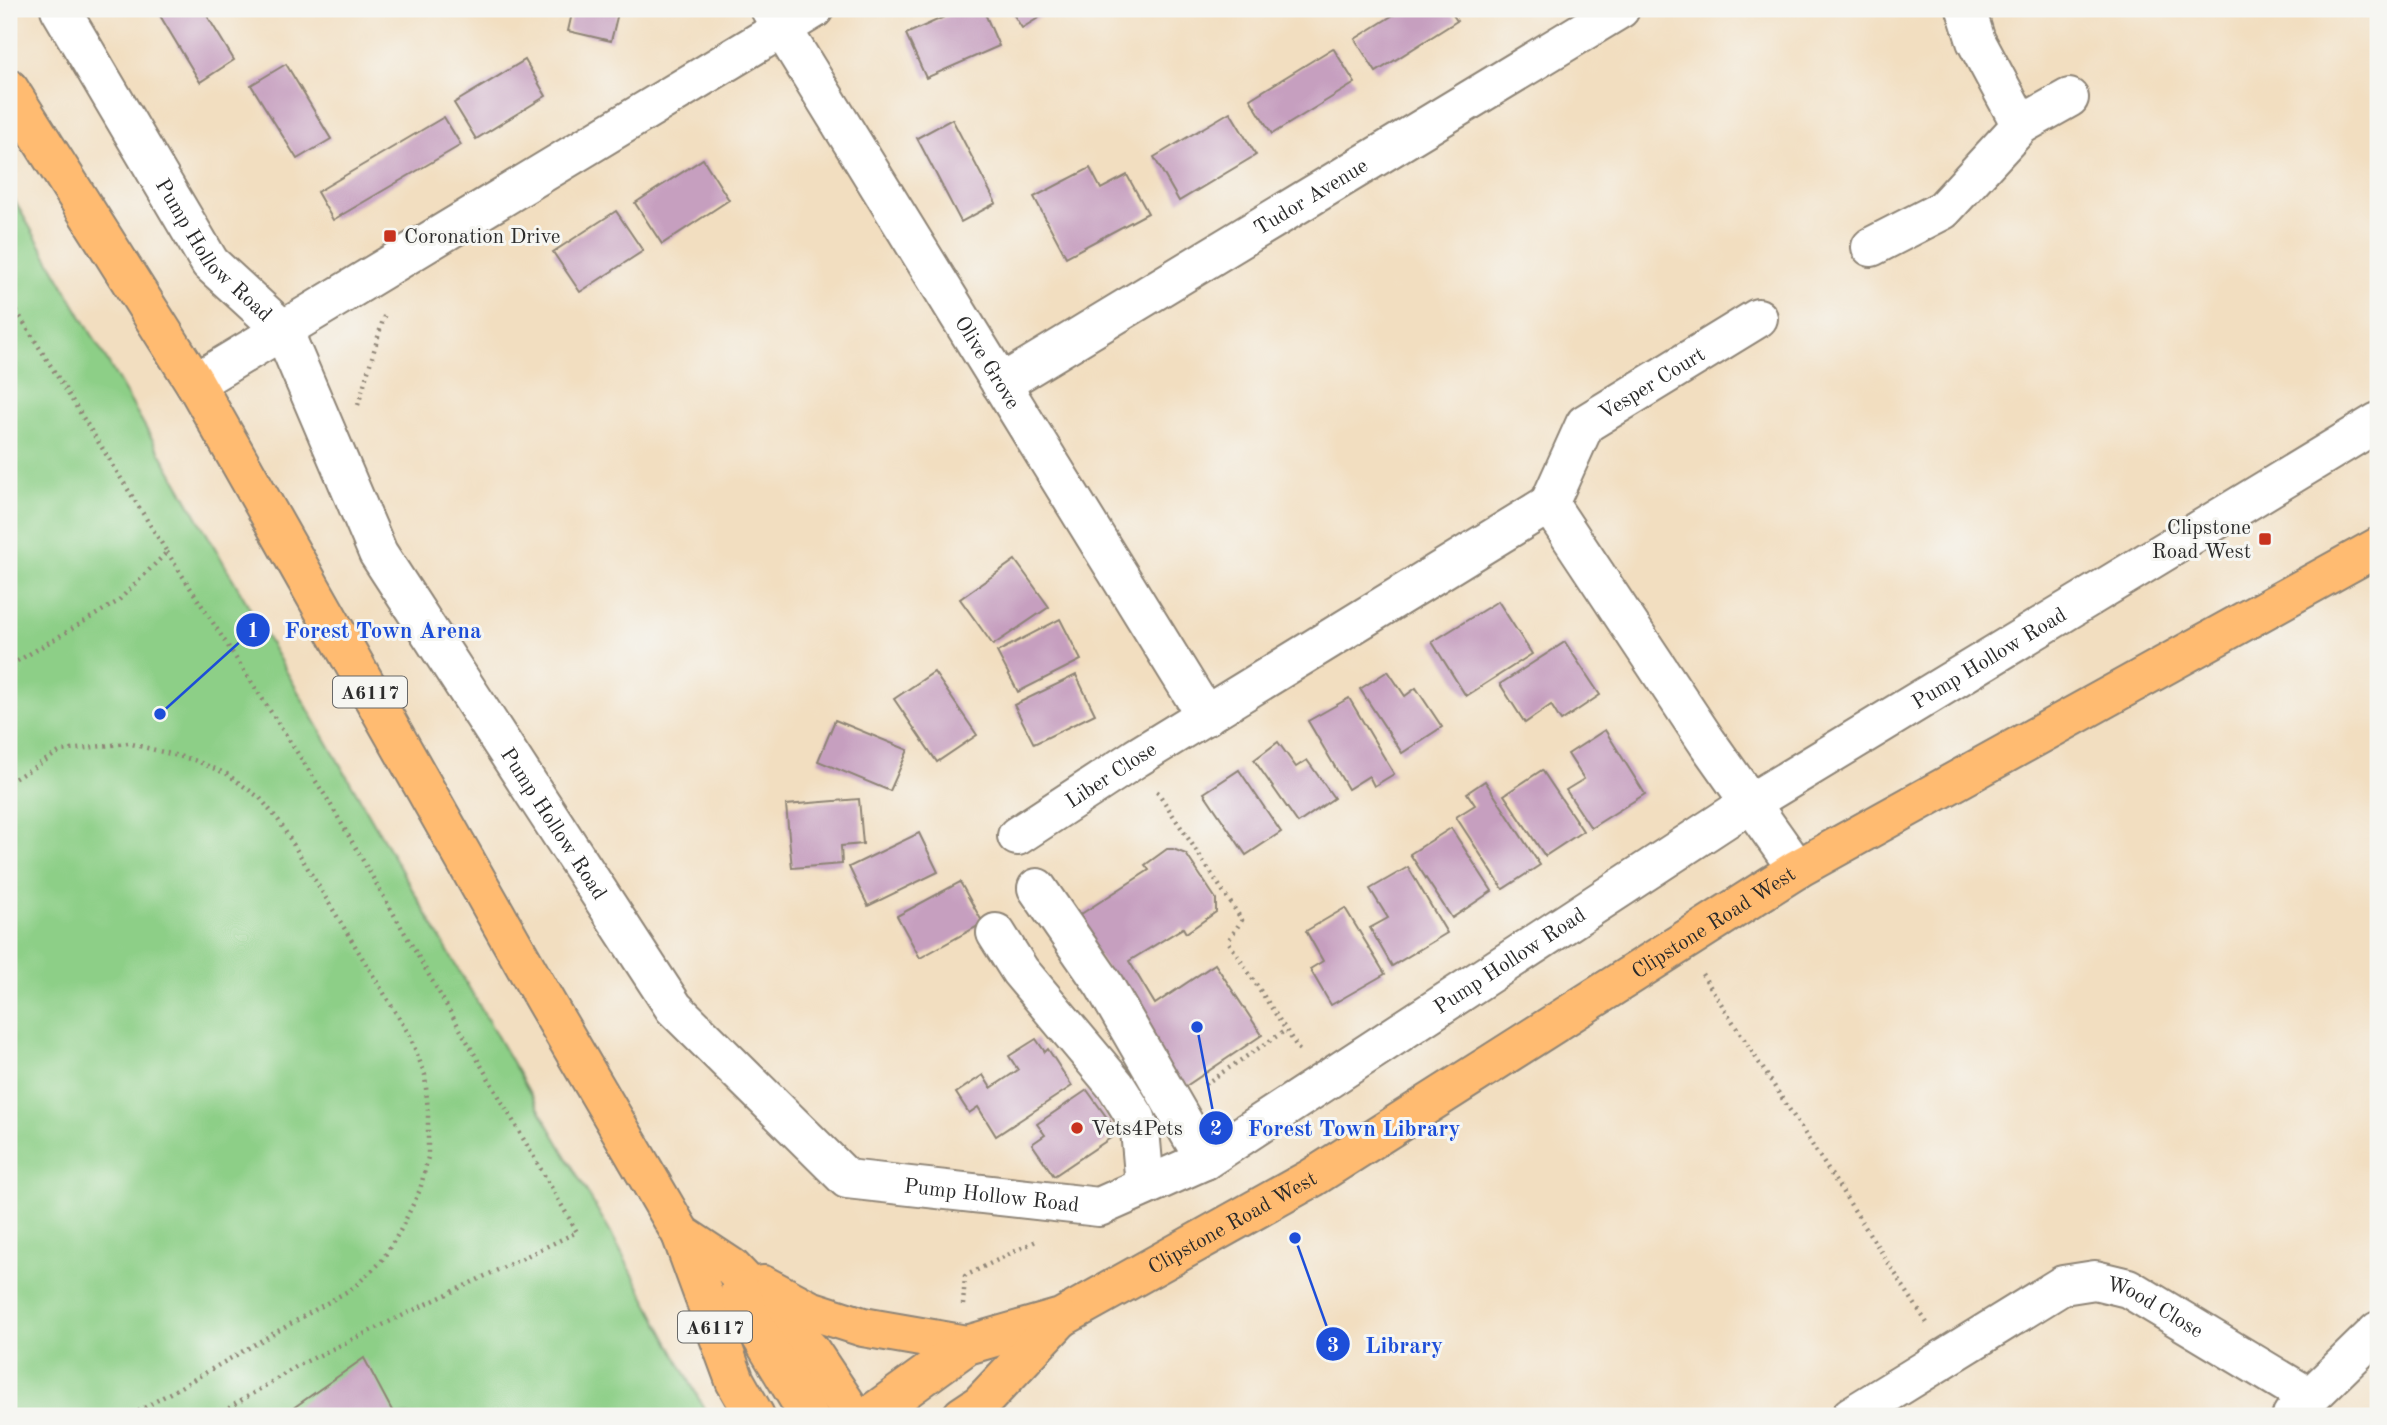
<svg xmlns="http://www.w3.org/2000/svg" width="2387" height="1425" viewBox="0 0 2387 1425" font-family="'Old Standard TT',serif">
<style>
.park{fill:#8dcf87;stroke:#5c7d59;stroke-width:2}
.building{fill:#c69fbf}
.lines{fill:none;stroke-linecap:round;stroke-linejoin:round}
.minor-casing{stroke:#8e8476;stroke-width:42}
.major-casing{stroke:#8e8476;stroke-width:42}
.path{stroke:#8e8476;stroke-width:4.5;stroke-dasharray:2 5;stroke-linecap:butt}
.minor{stroke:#fff;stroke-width:38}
.major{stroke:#ffbb71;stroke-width:38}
.poi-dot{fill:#c8321e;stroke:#f6f6f2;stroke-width:2.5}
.labels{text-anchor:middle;stroke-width:6;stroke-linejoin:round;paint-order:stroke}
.shield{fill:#f6f6f2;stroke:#686867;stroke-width:2}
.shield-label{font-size:19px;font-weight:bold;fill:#2b2b2b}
.street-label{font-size:21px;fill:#2b2b2b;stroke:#f6f6f2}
.poi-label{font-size:21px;fill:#2b2b2b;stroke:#f6f6f2;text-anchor:start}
.leader{fill:none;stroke:#1d4ed8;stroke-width:2.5}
.callout-dot{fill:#1d4ed8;stroke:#f6f6f2;stroke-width:2.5}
.mark-label{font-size:21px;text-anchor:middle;font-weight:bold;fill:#fff}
.callout-label{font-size:23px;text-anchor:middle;font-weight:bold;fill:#1d4ed8;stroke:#f6f6f2;stroke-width:6;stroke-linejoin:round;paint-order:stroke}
</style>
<rect width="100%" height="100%" fill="#f6f6f2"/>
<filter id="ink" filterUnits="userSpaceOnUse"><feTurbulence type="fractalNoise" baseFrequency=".0143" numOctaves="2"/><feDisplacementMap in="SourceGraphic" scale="14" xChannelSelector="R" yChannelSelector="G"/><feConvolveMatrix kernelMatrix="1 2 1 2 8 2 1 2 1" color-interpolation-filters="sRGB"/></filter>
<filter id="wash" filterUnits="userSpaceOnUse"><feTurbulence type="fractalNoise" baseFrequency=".00686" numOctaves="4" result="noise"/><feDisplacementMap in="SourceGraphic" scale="28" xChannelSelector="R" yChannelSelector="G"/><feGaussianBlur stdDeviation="1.57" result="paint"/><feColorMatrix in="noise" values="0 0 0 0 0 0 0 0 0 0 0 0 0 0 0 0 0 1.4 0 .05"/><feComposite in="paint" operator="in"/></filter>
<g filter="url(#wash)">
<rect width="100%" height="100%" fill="#f2dec0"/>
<polygon class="park" points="9,191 613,1237 708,1416 9,1416"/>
<g id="blocks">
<g class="building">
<polygon points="156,9 203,9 234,60 200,82"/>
<polygon points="573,9 619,9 611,41 568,31"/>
<polygon points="962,9 983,9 999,46 926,78 906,34"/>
<polygon points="1010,9 1053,9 1022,28"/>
<polygon points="1403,9 1449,9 1457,21 1376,72 1355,39"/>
<polygon points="1333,48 1355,83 1272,134 1250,99"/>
<polygon points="525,60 546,96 476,139 454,103"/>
<polygon points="286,64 331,139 297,159 251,85"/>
<polygon points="1230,112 1256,155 1179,201 1154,157"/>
<polygon points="444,117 461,145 333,220 317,192"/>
<polygon points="952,119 996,203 961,222 917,138"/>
<polygon points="703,159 729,200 662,244 635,203"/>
<polygon points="1090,168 1101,189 1127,175 1148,213 1066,257 1034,197"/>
<polygon points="616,211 643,251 580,292 553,252"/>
<polygon points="1015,560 1049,607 993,645 960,599"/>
<polygon points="1498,601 1532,654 1466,696 1432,642"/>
<polygon points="1060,619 1081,660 1018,692 997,652"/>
<polygon points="1565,642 1600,695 1561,721 1551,705 1525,723 1500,684"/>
<polygon points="1388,671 1405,696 1416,688 1442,727 1402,753 1360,689"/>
<polygon points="934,672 977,735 937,762 894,699"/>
<polygon points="1076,675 1095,714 1034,744 1014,705"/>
<polygon points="1349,698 1394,774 1374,786 1369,776 1348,789 1308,721"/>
<polygon points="835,720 908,750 890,791 818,761"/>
<polygon points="1605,730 1645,794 1591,828 1566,790 1584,779 1568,754"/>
<polygon points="1278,742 1296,767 1307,760 1334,798 1298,823 1254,760"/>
<polygon points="1239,770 1281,832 1246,855 1204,793"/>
<polygon points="1542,770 1583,831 1545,856 1504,795"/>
<polygon points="1485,781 1540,865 1503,889 1456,817 1475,805 1467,793"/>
<polygon points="859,799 863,844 841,846 842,864 792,868 786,805"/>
<polygon points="1451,828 1492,891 1452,918 1410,854"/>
<polygon points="919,833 938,872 868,906 849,867"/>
<polygon points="1167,849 1173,849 1186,854 1216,899 1216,912 1186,933 1183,928 1129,961 1155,1004 1215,964 1262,1035 1180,1090 1075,918 1149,870 1145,865"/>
<polygon points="1408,867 1447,933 1392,966 1370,928 1388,918 1370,889"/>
<polygon points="960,882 983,923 920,958 897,916"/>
<polygon points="1345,908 1385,974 1331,1005 1310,969 1323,961 1306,931"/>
<polygon points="1036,1039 1045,1052 1048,1049 1072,1086 996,1136 978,1107 969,1113 956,1093 983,1075 991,1088 1018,1070 1009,1056"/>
<polygon points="1087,1090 1118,1133 1054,1176 1032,1144 1045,1135 1037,1124"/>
<polygon points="364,1358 395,1416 282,1416"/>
</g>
</g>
</g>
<g filter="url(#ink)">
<use href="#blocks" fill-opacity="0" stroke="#8e8476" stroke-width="2"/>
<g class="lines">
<g class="minor-casing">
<g id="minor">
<path id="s1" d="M60 9 210 263 283 330 378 553 674 1008 847 1179 1099 1207 1205 1160 1750 803 2378 422"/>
<path id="s2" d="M770 9 1206 716"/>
<polyline points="1966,9 1976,41 2021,125"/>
<polyline points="1871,247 1943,210 2021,125 2069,98"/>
<polyline points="195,383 814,9"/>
<path id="s3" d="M1001 384 1620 9"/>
<polyline points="1549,504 1707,742 1797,869"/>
<path id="s4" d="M1549 504 1585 424 1758 318"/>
<path id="s5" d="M1017 836 1136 758 1549 504"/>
<polyline points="1037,888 1104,985 1205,1160"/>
<polyline points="996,933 1020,971 1116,1086 1136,1118 1140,1130 1145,1186"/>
<polyline points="2292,1415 2378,1331"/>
<path id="s6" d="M1851 1416 2063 1285 2095 1280 2128 1288 2309 1397"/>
</g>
</g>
<g class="major-casing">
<g id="major">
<polyline points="9,89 195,383 545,1001 681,1234 735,1381 755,1416"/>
<polyline points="681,1234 731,1267 810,1350 854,1416"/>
<polyline points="763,1285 810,1310 863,1327 967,1345"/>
<polyline points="740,1291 753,1323 809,1416"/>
<path id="s7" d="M869 1416 967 1345 1061 1318 1312 1178 1797 869 2378 547"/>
<polyline points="962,1416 980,1404 1060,1319"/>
</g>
</g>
<g class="path">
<polyline points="9,299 167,552 117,602 9,666"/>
<polyline points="358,405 385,313"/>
<polyline points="167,552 328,800 577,1232 299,1365 216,1416"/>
<polyline points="9,782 61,751 128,743 194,760 227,774 260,798 279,821 410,1036 425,1075 428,1112 428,1157 420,1190 400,1231 381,1262 353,1288 130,1416"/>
<polyline points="1157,791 1242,920 1228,941 1301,1053"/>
<polyline points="1702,974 1927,1323"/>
<polyline points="1205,1084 1286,1030"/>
<polyline points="963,1305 965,1276 1038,1240"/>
</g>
<use href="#minor" class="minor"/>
<use href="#major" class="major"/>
</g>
</g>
<g class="poi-dot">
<rect x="383" y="229" width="14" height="14" rx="3.5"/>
<rect x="2258" y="532" width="14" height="14" rx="3.5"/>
<circle cx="1077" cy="1128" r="7"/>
</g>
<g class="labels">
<g class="shield">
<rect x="333" y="676.5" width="74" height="31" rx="5"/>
<rect x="678" y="1311.5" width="74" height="31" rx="5"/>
</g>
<g class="shield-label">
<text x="370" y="699">A6117</text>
<text x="715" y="1334">A6117</text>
</g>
<g class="street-label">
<text dy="7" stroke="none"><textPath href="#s3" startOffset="362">Tudor Avenue</textPath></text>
<text dy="7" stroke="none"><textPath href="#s1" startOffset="287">Pump Hollow Road</textPath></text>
<text dy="7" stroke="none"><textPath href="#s2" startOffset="415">Olive Grove</textPath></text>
<text dy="7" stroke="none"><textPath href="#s4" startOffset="166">Vesper Court</textPath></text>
<text dy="7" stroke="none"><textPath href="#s1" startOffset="2723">Pump Hollow Road</textPath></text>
<text dy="7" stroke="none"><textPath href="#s5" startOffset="112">Liber Close</textPath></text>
<text dy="7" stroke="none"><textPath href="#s1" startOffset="959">Pump Hollow Road</textPath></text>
<text dy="7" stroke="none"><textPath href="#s7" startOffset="982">Clipstone Road West</textPath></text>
<text dy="7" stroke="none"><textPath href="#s1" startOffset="2156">Pump Hollow Road</textPath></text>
<text dy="7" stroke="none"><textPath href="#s1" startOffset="1568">Pump Hollow Road</textPath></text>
<text dy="7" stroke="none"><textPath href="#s7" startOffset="415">Clipstone Road West</textPath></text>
<text dy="7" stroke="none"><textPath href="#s6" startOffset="348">Wood Close</textPath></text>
</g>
<g class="poi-label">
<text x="404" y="243">Coronation Drive</text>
<text x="2251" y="534" text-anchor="end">Clipstone<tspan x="2251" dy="24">Road West</tspan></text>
<text x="1091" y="1135">Vets4Pets</text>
</g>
</g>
<path class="leader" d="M160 714L253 630M1197 1027L1216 1128M1295 1238L1333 1344"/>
<g class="callout-dot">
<circle cx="160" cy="714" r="7"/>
<circle cx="1197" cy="1027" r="7"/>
<circle cx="1295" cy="1238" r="7"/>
<circle cx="253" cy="630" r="18"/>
<circle cx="1216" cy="1128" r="18"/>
<circle cx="1333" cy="1344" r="18"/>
</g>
<g class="mark-label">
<text x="253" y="637">1</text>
<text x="1216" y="1135">2</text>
<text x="1333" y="1352">3</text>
</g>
<g class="callout-label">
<text x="383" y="638">Forest Town Arena</text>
<text x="1354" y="1136">Forest Town Library</text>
<text x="1404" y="1353">Library</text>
</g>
<rect width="2387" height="1425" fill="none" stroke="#f6f6f2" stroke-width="35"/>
</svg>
